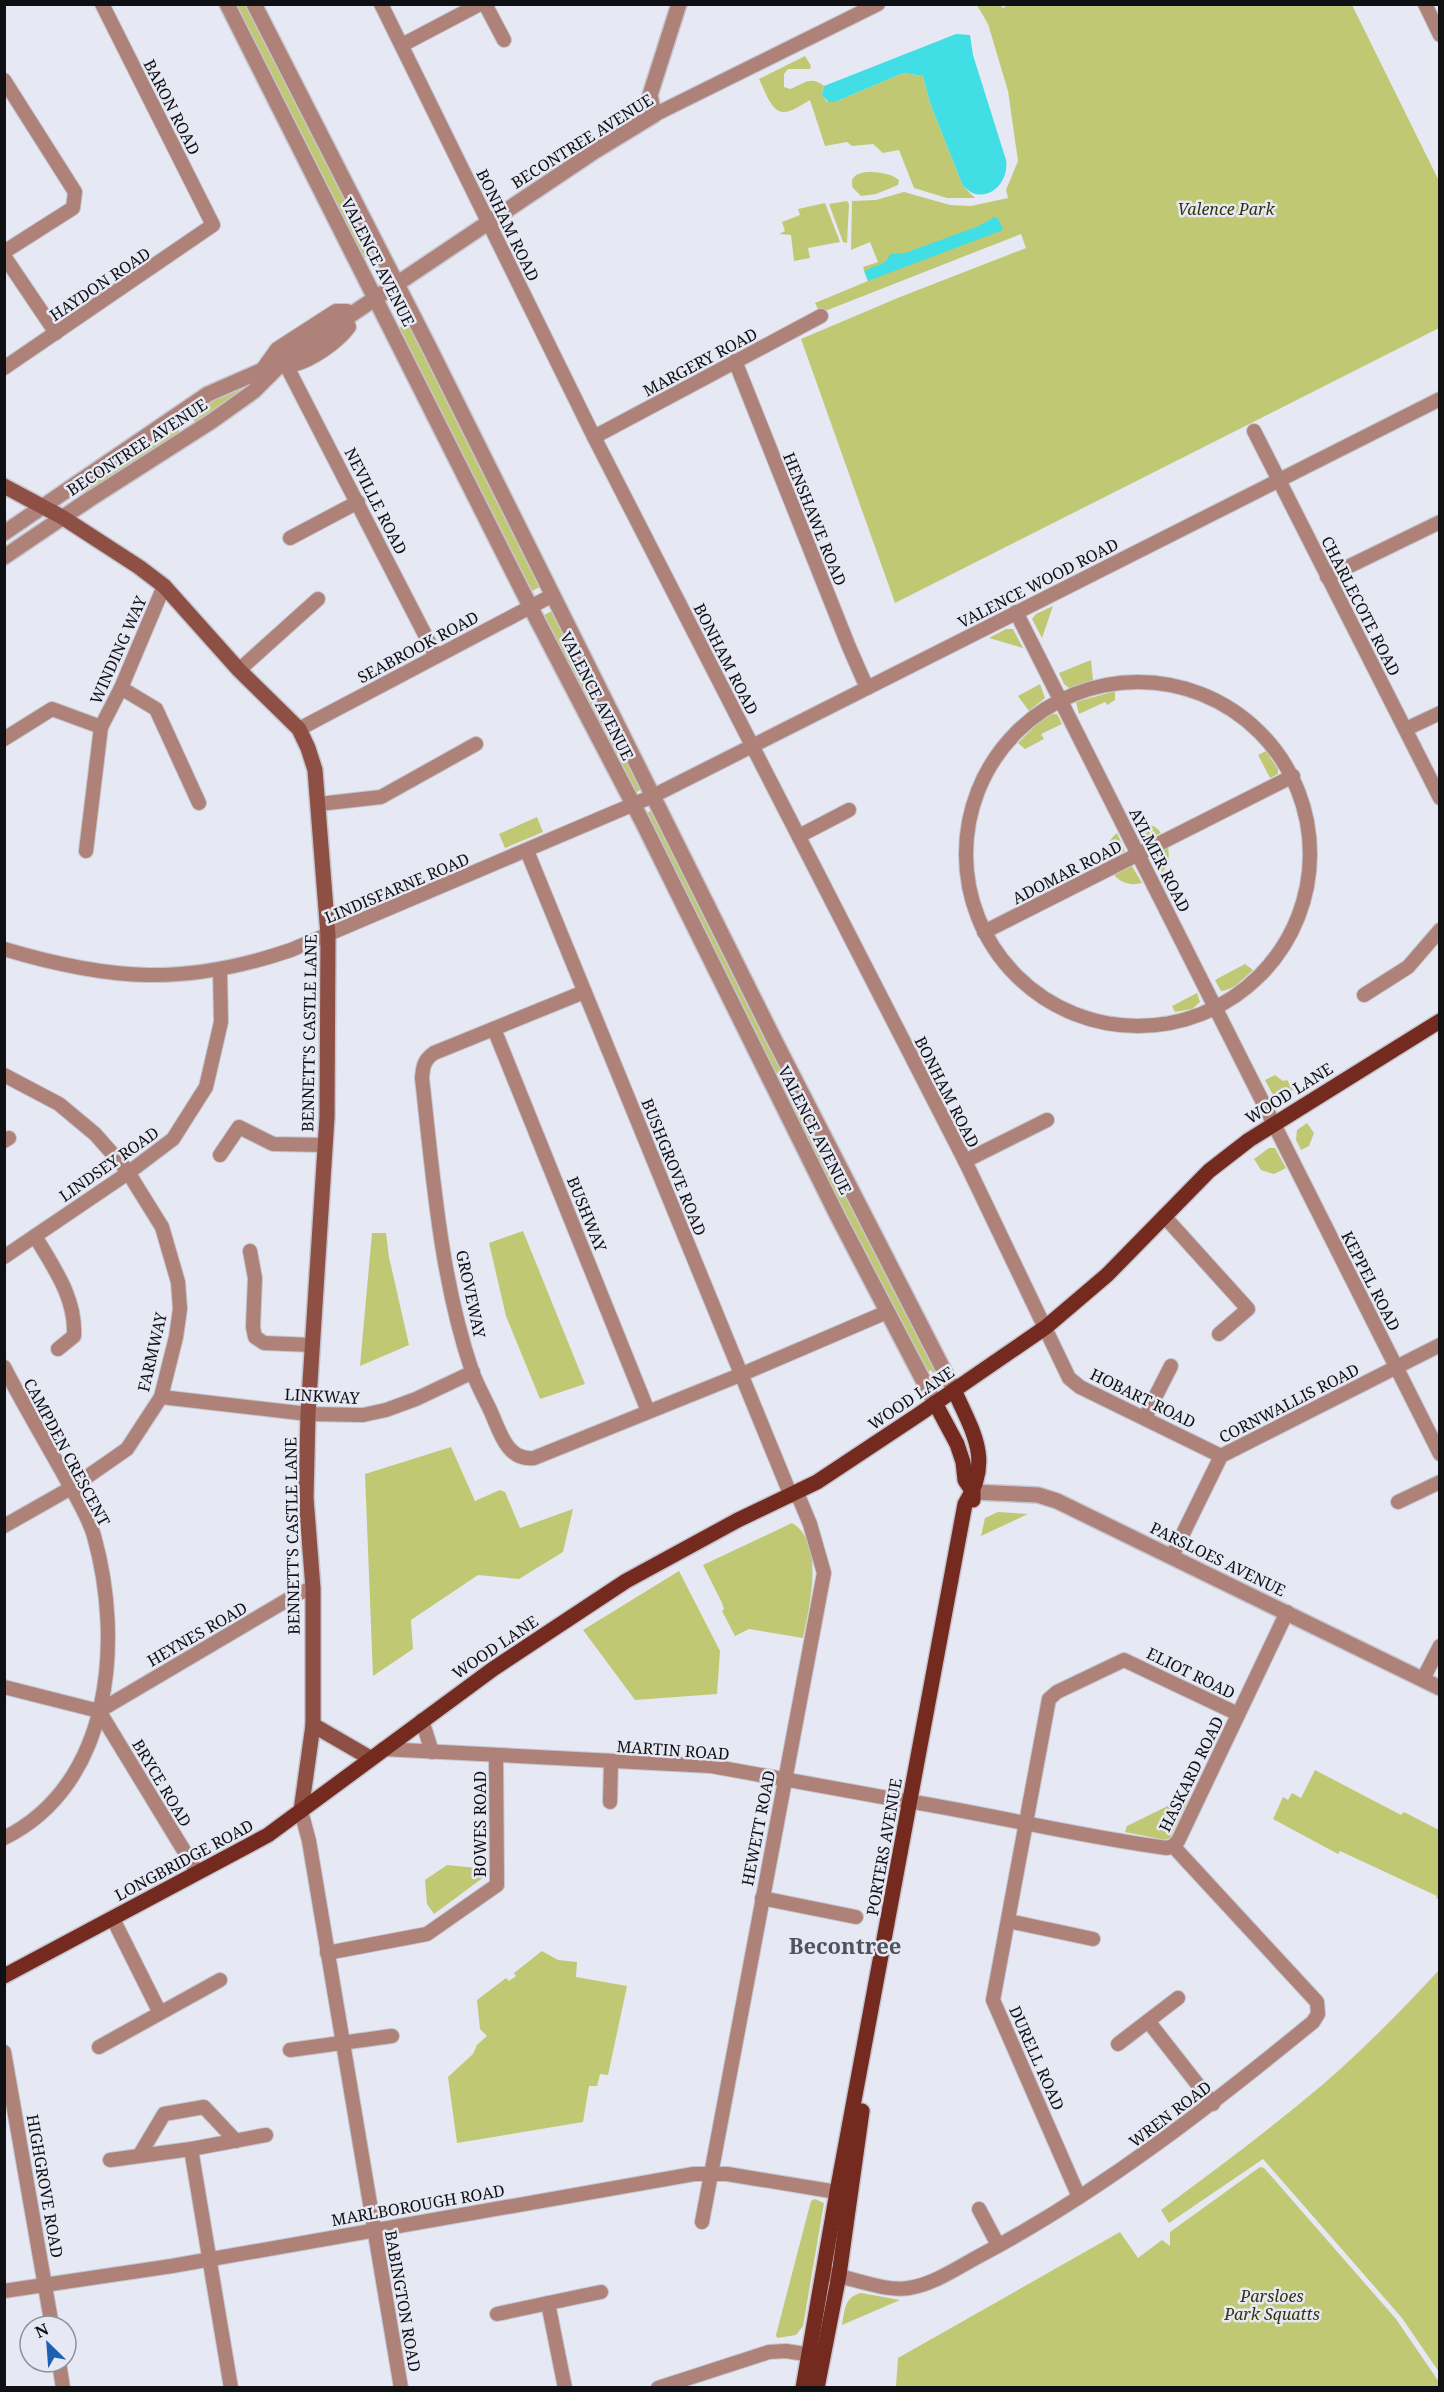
<svg xmlns="http://www.w3.org/2000/svg" width="1444" height="2392" viewBox="0 0 1444 2392" font-family="'Noto Serif',serif">
<style>
.green{fill:#c1c874}
.water{fill:#41dfe5}
.lines{fill:none;stroke-linecap:round;stroke-linejoin:round}
.minor-casing{stroke:#c4c5cf;stroke-width:16}
.tertiary-casing{stroke:#c4c5cf;stroke-width:18}
.secondary-casing{stroke:#c4c5cf;stroke-width:18}
.primary-casing{stroke:#c4c5cf;stroke-width:18}
.minor{stroke:#ae8279;stroke-width:14}
.tertiary{stroke:#ae8279;stroke-width:15}
.secondary{stroke:#8e5044;stroke-width:15}
.primary{stroke:#742a1e;stroke-width:15}
.labels{text-anchor:middle;stroke-width:5;stroke-linejoin:round;paint-order:stroke}
.street-label{font-size:16px;fill:#0f1013;stroke:#e6e8f3}
.park-label{font-size:16px;font-style:italic;fill:#323408;stroke:#e6e8f3}
.district-label{font-size:22px;font-weight:bold;fill:#50525c;stroke:#e6e8f3}
</style>
<rect width="100%" height="100%" fill="#e6e8f3"/>
<g class="green">
<polygon points="1010,4 1352,5 1439,181 1439,328 895,603 801,339 900,297 1026,248 1021,234 820,313 815,303 868,281 863,267 878,262 870,242 851,250 852,201 876,200 904,192 950,205 971,206 1008,198 1006,190 1018,161 1008,91 988,24 977,5 1000,5 1003,8"/>
<polygon points="232,5 249,5 374,253 361,259"/>
<path d="M805 56 811 66 810 69H788L784 74V87L790 89C804 84 810 75 824 86L822 95 827 102H835L903 73 923 76 930 103 963 186 975 198H947L914 188 899 150 883 153 873 144 852 146 847 142 825 146 810 100C803 104 792 112 784 112 771 113 764 88 759 79Z"/>
<path d="M867 172C877 172 891 173 899 180L898 185 876 194 861 196 853 188C849 177 857 173 867 172Z"/>
<polygon points="847,201 849,204 847,243 843,242 829,204"/>
<polygon points="825,203 840,242 808,248 810,258 794,261 791,235 779,234 785,231 782,222 800,215 798,209"/>
<polygon points="411,321 542,586 530,592 397,329"/>
<polygon points="250,382 222,405 195,422 189,415 216,396"/>
<polygon points="177,424 179,427 179,436 86,494 83,487"/>
<polygon points="1053,606 1042,638 1032,619 1036,614"/>
<polygon points="556,609 644,788 633,794 542,616"/>
<polygon points="1006,629 1013,629 1023,648 989,638"/>
<polygon points="1091,660 1093,680 1069,688 1064,684 1059,673"/>
<polygon points="1040,684 1045,698 1029,711 1018,696"/>
<polygon points="1115,691 1115,700 1107,705 1105,702 1079,714 1076,702"/>
<polygon points="1052,714 1057,714 1062,724 1041,734 1044,739 1025,749 1018,743 1038,723"/>
<polygon points="1266,751 1278,769 1278,774 1270,778 1258,755"/>
<polygon points="655,809 938,1370 933,1373 931,1370 925,1373 644,814"/>
<polygon points="537,817 543,832 505,848 499,834"/>
<path d="M1138 823C1147 823 1155 825 1161 833L1143 841 1134 824Z"/>
<path d="M1117 833 1125 851 1108 861C1105 850 1108 840 1117 833Z"/>
<path d="M1168 847C1170 857 1168 868 1160 874L1152 856Z"/>
<path d="M1132 866 1142 883C1131 886 1121 883 1114 875Z"/>
<path d="M1245 964 1253 970C1243 979 1234 990 1221 991L1215 980Z"/>
<polygon points="1197,993 1200,1002 1192,1009 1175,1012 1172,1006"/>
<polygon points="1275,1075 1283,1081 1287,1080 1293,1090 1276,1101 1265,1080"/>
<polygon points="1307,1123 1314,1133 1309,1146 1301,1150 1296,1140 1297,1130"/>
<polygon points="1269,1148 1275,1148 1286,1168 1274,1174 1261,1170 1254,1159"/>
<polygon points="523,1231 585,1384 540,1399 506,1316 489,1243"/>
<polygon points="372,1233 386,1233 389,1257 409,1345 360,1366"/>
<polygon points="451,1447 475,1501 500,1490 505,1492 520,1528 573,1509 563,1552 519,1579 478,1575 411,1620 413,1649 373,1676 365,1474"/>
<polygon points="998,1512 1028,1514 981,1536 985,1518"/>
<path d="M792 1523C826 1543 809 1607 803 1638L749 1629 735 1636 722 1611 724 1609 722 1603 703 1565Z"/>
<polygon points="679,1571 720,1651 717,1694 635,1700 583,1630"/>
<polygon points="1315,1770 1401,1815 1404,1812 1439,1830 1439,1898 1436,1899 1437,1896 1340,1851 1338,1854 1273,1819 1283,1797 1288,1800 1292,1793 1301,1798"/>
<polygon points="1184,1798 1188,1800 1170,1838 1165,1840 1125,1832 1127,1826"/>
<polygon points="447,1865 477,1868 484,1877 434,1914 427,1904 425,1880"/>
<polygon points="542,1951 558,1960 577,1962 576,1977 627,1986 608,2075 600,2074 597,2086 589,2086 583,2122 457,2143 448,2077 473,2054 477,2045 487,2036 480,2029 477,2000 506,1978 509,1981 516,1976 514,1973"/>
<path d="M1439 1970V2372L1402 2318 1263 2159 1169 2223 1161 2210C1215 2170 1269 2130 1321 2086 1363 2050 1402 2010 1439 1970Z"/>
<polygon points="1260,2167 1264,2168 1396,2319 1439,2382 1439,2387 894,2387 896,2386 898,2358 1120,2232 1138,2258 1162,2240 1170,2246 1170,2232"/>
<polygon points="815,2199 824,2203 803,2326 796,2335 777,2338 776,2335 811,2201"/>
<path d="M861 2293 900 2300 842 2325C845 2310 844 2297 861 2293Z"/>
</g>
<g class="water">
<path d="M956 34 970 35 973 55 1006 160C1009 178 995 198 975 194 971 193 967 189 963 186L930 103 923 76 903 73 835 102H828L822 95 824 86Z"/>
<polygon points="994,217 998,218 1003,230 868,281 864,271 885,262 891,254 905,253 979,226"/>
</g>
<g class="lines">
<g class="minor-casing">
<g id="minor">
<polyline points="381,4 594,437 965,1161 1069,1378 1080,1387 1221,1456"/>
<polyline points="485,4 504,40"/>
<polyline points="1425,4 1440,35"/>
<polyline points="402,45 480,4"/>
<polyline points="4,80 75,192 73,208 4,252"/>
<polyline points="654,115 878,4"/>
<polyline points="4,256 56,333"/>
<polyline points="284,361 436,656"/>
<path d="M284 361 293 365C312 360 337 343 349 327L346 318"/>
<polyline points="735,361 849,647 867,688"/>
<polyline points="4,368 213,225 102,4"/>
<polyline points="262,370 277,349 336,311 347,311 351,315"/>
<polyline points="1254,431 1440,798"/>
<polyline points="594,437 821,316"/>
<polyline points="290,538 358,502"/>
<polyline points="1327,577 1440,522"/>
<polyline points="1016,612 1440,1454"/>
<polyline points="239,670 318,599"/>
<circle cx="1138" cy="854" r="172"/>
<polyline points="121,688 156,709 199,803"/>
<polyline points="299,729 553,595"/>
<polyline points="1406,729 1440,713"/>
<polyline points="4,739 52,709 101,727"/>
<polyline points="319,804 381,797 476,744"/>
<polyline points="799,836 849,810"/>
<polyline points="86,851 101,727 121,688 164,586"/>
<polyline points="527,851 791,1496"/>
<polyline points="984,932 1293,776"/>
<path d="M4 949C111 981 185 986 291 950L653 796 1440 399"/>
<path d="M584 992 434 1053C424 1060 423 1066 422 1078 433 1175 440 1277 472 1371 477 1385 485 1399 491 1412 500 1432 507 1461 534 1458L740 1375 887 1312"/>
<polyline points="1364,995 1408,967 1440,930"/>
<polyline points="494,1029 648,1411"/>
<polyline points="4,1075 59,1104 95,1134 126,1169 162,1227 178,1282 180,1309 176,1337 161,1397 127,1449 71,1488 4,1526"/>
<polyline points="4,1141 9,1138"/>
<polyline points="220,1155 239,1127 273,1144 325,1145"/>
<polyline points="965,1161 1047,1120"/>
<polyline points="1164,1216 1248,1309 1219,1334"/>
<path d="M35 1236C53 1267 76 1297 74 1336L58 1349"/>
<polyline points="250,1251 255,1278 253,1327 255,1337 264,1343 312,1345"/>
<polyline points="4,1257 128,1173 173,1139 206,1087 221,1022 220,970"/>
<path d="M4 1367C23 1404 44 1439 64 1475 74 1494 88 1515 94 1536 123 1640 113 1784 4 1838"/>
<polyline points="161,1397 308,1414 363,1415 386,1410 416,1399 473,1372"/>
<polyline points="1145,1417 1171,1366"/>
<polyline points="1398,1502 1440,1482"/>
<polyline points="1172,1556 1221,1456 1440,1345"/>
<polyline points="1423,1679 1440,1646"/>
<polyline points="4,1687 99,1711"/>
<polyline points="99,1711 299,1593 313,1588"/>
<polyline points="99,1711 197,1872"/>
<polyline points="422,1720 432,1752"/>
<polyline points="383,1749 711,1766 910,1802"/>
<polyline points="610,1802 611,1762"/>
<path d="M919 1803C1002 1817 1084 1837 1167 1848L1173 1846 1178 1841 1287 1612"/>
<polyline points="301,1811 309,1841 401,2388"/>
<polyline points="762,1898 856,1917"/>
<polyline points="113,1919 160,2013"/>
<polyline points="1008,1921 1093,1939"/>
<polyline points="327,1953 427,1934 497,1885 496,1756"/>
<polyline points="1148,2021 1213,2104"/>
<polyline points="1118,2044 1178,1998"/>
<polyline points="99,2047 220,1980"/>
<polyline points="290,2050 392,2036"/>
<polyline points="4,2052 52,2326"/>
<polyline points="191,2149 231,2388"/>
<polyline points="139,2156 164,2114 204,2107 236,2141"/>
<polyline points="110,2160 191,2149 266,2135"/>
<polyline points="1079,2197 993,2000 1049,1699 1057,1692 1124,1660 1238,1714"/>
<polyline points="979,2209 998,2245"/>
<polyline points="702,2222 824,1573 810,1524 797,1493"/>
<path d="M829 2274C853 2278 886 2292 909 2288 935 2284 960 2266 983 2254 1103 2190 1209 2107 1313 2022L1318 2014 1317 2002 1173 1846"/>
<polyline points="4,2291 172,2266 694,2174 727,2174 837,2192"/>
<polyline points="548,2303 565,2388"/>
<polyline points="497,2314 601,2292"/>
<polyline points="59,2362 63,2388"/>
<polyline points="658,2388 769,2352 786,2351 818,2356"/>
</g>
</g>
<g class="tertiary-casing">
<g id="tertiary">
<polyline points="227,4 534,614 642,821 838,1217 935,1403"/>
<polyline points="254,4 430,349 775,1041 954,1390"/>
<polyline points="4,533 208,394 281,362"/>
<polyline points="4,557 90,499 212,421 254,391 284,361 346,318 595,151 654,115 650,95 679,4"/>
<polyline points="973,1492 1038,1495 1057,1501 1440,1688"/>
</g>
</g>
<g class="secondary-casing">
<g id="secondary">
<polyline points="4,486 62,517 139,567 164,586 239,670 299,729 308,748 315,770 328,935 327,1117 308,1414 306,1498 313,1588 313,1725 301,1811"/>
<polyline points="313,1725 370,1758"/>
</g>
</g>
<g class="primary-casing">
<g id="primary">
<polyline points="935,1403 957,1444 963,1462 965,1480 973,1492 973,1500"/>
<polyline points="4,1976 268,1835 493,1669 626,1581 738,1520 817,1482 918,1415 1046,1327 1107,1275 1209,1171 1249,1140 1440,1021"/>
<path d="M803 2388 837 2192 965 1504C993 1461 973 1432 954 1390"/>
<polyline points="817,2388 839,2275 862,2111"/>
</g>
</g>
<use href="#minor" class="minor"/>
<use href="#tertiary" class="tertiary"/>
<use href="#secondary" class="secondary"/>
<use href="#primary" class="primary"/>
</g>
<g class="labels">
<g class="street-label">
<text transform="translate(172 107) rotate(63)" y="6">BARON ROAD</text>
<text transform="translate(582 141) rotate(-32)" y="6">BECONTREE AVENUE</text>
<text transform="translate(508 225) rotate(64)" y="6">BONHAM ROAD</text>
<text transform="translate(378 262) rotate(63)" y="6">VALENCE AVENUE</text>
<text transform="translate(100 284) rotate(-34)" y="6">HAYDON ROAD</text>
<text transform="translate(700 362) rotate(-28)" y="6">MARGERY ROAD</text>
<text transform="translate(137 447) rotate(-33)" y="6">BECONTREE AVENUE</text>
<text transform="translate(376 501) rotate(63)" y="6">NEVILLE ROAD</text>
<text transform="translate(815 519) rotate(68)" y="6">HENSHAWE ROAD</text>
<text transform="translate(1038 583) rotate(-27)" y="6">VALENCE WOOD ROAD</text>
<text transform="translate(1361 606) rotate(63)" y="6">CHARLECOTE ROAD</text>
<text transform="translate(418 647) rotate(-28)" y="6">SEABROOK ROAD</text>
<text transform="translate(118 650) rotate(-66)" y="6">WINDING WAY</text>
<text transform="translate(726 659) rotate(63)" y="6">BONHAM ROAD</text>
<text transform="translate(597 696) rotate(63)" y="6">VALENCE AVENUE</text>
<text transform="translate(1160 860) rotate(63)" y="6">AYLMER ROAD</text>
<text transform="translate(1067 872) rotate(-27)" y="6">ADOMAR ROAD</text>
<text transform="translate(397 888) rotate(-23)" y="6">LINDISFARNE ROAD</text>
<text transform="translate(309 1033) rotate(-89)" y="6">BENNETT'S CASTLE LANE</text>
<text transform="translate(947 1092) rotate(63)" y="6">BONHAM ROAD</text>
<text transform="translate(1289 1093) rotate(-32)" y="6">WOOD LANE</text>
<text transform="translate(815 1130) rotate(63)" y="6">VALENCE AVENUE</text>
<text transform="translate(109 1164) rotate(-35)" y="6">LINDSEY ROAD</text>
<text transform="translate(674 1167) rotate(68)" y="6">BUSHGROVE ROAD</text>
<text transform="translate(587 1214) rotate(68)" y="6">BUSHWAY</text>
<text transform="translate(1371 1281) rotate(63)" y="6">KEPPEL ROAD</text>
<text transform="translate(471 1294) rotate(78)" y="6">GROVEWAY</text>
<text transform="translate(152 1352) rotate(-77)" y="6">FARMWAY</text>
<text transform="translate(322 1396) rotate(3)" y="6">LINKWAY</text>
<text transform="translate(911 1398) rotate(-34)" y="6">WOOD LANE</text>
<text transform="translate(1143 1398) rotate(26)" y="6">HOBART ROAD</text>
<text transform="translate(1289 1403) rotate(-27)" y="6">CORNWALLIS ROAD</text>
<text transform="translate(67 1452) rotate(62)" y="6">CAMPDEN CRESCENT</text>
<text transform="translate(292 1536) rotate(-91)" y="6">BENNETT'S CASTLE LANE</text>
<text transform="translate(1218 1559) rotate(26)" y="6">PARSLOES AVENUE</text>
<text transform="translate(197 1634) rotate(-30)" y="6">HEYNES ROAD</text>
<text transform="translate(495 1647) rotate(-34)" y="6">WOOD LANE</text>
<text transform="translate(1191 1673) rotate(26)" y="6">ELIOT ROAD</text>
<text transform="translate(673 1750) rotate(4)" y="6">MARTIN ROAD</text>
<text transform="translate(1191 1774) rotate(-64)" y="6">HASKARD ROAD</text>
<text transform="translate(162 1783) rotate(59)" y="6">BRYCE ROAD</text>
<text transform="translate(480 1824) rotate(-90)" y="6">BOWES ROAD</text>
<text transform="translate(758 1828) rotate(-79)" y="6">HEWETT ROAD</text>
<text transform="translate(884 1847) rotate(-80)" y="6">PORTERS AVENUE</text>
<text transform="translate(184 1860) rotate(-28)" y="6">LONGBRIDGE ROAD</text>
<text transform="translate(1037 2058) rotate(66)" y="6">DURELL ROAD</text>
<text transform="translate(1170 2114) rotate(-37)" y="6">WREN ROAD</text>
<text transform="translate(45 2186) rotate(80)" y="6">HIGHGROVE ROAD</text>
<text transform="translate(418 2205) rotate(-10)" y="6">MARLBOROUGH ROAD</text>
<text transform="translate(403 2301) rotate(80)" y="6">BABINGTON ROAD</text>
</g>
<g class="park-label">
<text x="1226" y="215">Valence Park</text>
<text x="1272" y="2302">Parsloes<tspan x="1272" dy="18">Park Squatts</tspan></text>
</g>
<g class="district-label">
<text x="845" y="1954">Becontree</text>
</g>
</g>
<rect width="1444" height="2392" fill="none" stroke="#0f1013" stroke-width="12"/>
<g transform="translate(48 2344) rotate(335)"><circle r="28" fill="#e6e8f3" stroke="#909299" stroke-width="1.5"/>
<path d="M0-4.5L10 22L0 15L-10 22Z" fill="#1f5fb0"/>
<text y="-9" font-size="16" font-weight="bold" text-anchor="middle" fill="#0f1013">N</text>
</g>
</svg>
